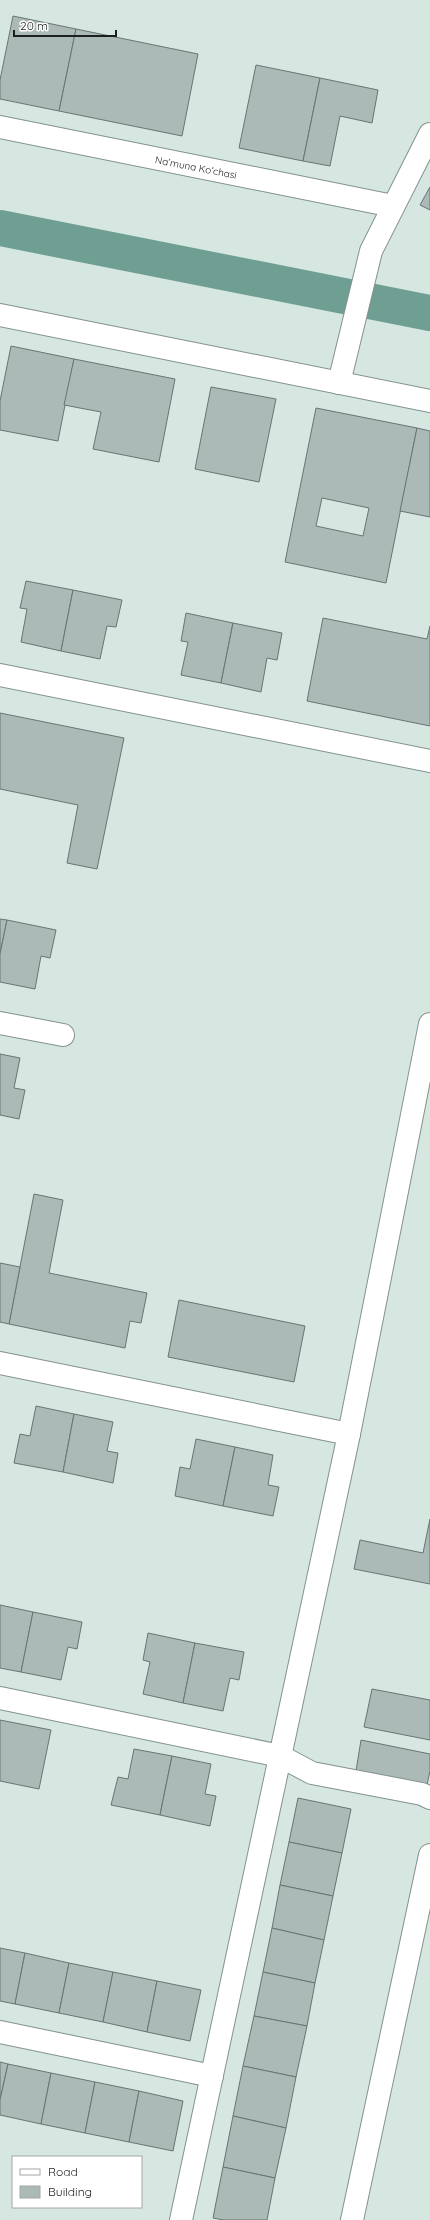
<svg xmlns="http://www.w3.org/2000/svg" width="430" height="2220" viewBox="0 0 430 2220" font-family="Quicksand,sans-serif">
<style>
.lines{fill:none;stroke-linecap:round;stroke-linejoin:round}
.canal{stroke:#6f9f92;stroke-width:36}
.building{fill:#abbab6;stroke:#687672;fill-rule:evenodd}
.minor-casing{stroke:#83928d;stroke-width:24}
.minor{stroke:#fff;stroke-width:22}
.labels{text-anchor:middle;stroke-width:4;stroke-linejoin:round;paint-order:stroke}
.street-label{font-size:10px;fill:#1b201f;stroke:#fff}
</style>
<rect width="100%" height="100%" fill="#d6e6e1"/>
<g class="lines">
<polyline class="canal" points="0,228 430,313"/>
</g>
<g class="building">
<polygon points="13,16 76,29 59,111 0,99 0,80"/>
<polygon points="76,29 198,54 182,136 59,111"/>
<polygon points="256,65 320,78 303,161 239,148"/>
<polygon points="320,78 378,90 372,123 340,116 330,166 303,161"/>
<polygon points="430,187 430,210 420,205"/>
<polygon points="11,346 74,359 58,441 0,430 0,401"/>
<polygon points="74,359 175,379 159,462 93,449 101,412 64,405"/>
<polygon points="211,387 276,399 259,482 195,469"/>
<path d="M316 408 417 428 386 583 285 562ZM322 498 369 508 363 536 316 526Z"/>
<polygon points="417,428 430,431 430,517 400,511"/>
<polygon points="26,581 73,590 61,651 21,642 27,609 20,608"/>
<polygon points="73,590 122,600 116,627 107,626 100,659 61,651"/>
<polygon points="186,613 233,623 221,683 181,675 188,642 181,641"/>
<polygon points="323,618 427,639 430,626 430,726 307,701"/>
<polygon points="233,623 282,633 277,660 267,658 261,692 221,683"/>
<polygon points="0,713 124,738 97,869 67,863 78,805 0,789"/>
<polygon points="0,919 7,920 0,954"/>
<polygon points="7,920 56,930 50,958 41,956 35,989 0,982 0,954"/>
<polygon points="0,1054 20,1058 14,1088 25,1090 19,1119 0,1115"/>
<polygon points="34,1194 63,1200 49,1273 147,1293 141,1323 130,1321 125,1348 9,1324"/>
<polygon points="0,1263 20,1267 9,1324 0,1322"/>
<polygon points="179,1300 305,1326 294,1382 168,1357"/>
<polygon points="36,1406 74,1414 63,1472 14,1463 20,1434 30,1436"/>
<polygon points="74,1414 113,1422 107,1451 118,1453 113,1483 63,1472"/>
<polygon points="196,1439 235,1447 223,1506 175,1496 180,1467 190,1469"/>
<polygon points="235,1447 273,1455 268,1485 279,1487 273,1516 223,1506"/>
<polygon points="430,1519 430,1584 354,1569 360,1540 423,1553"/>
<polygon points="0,1605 33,1612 21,1672 0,1668"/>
<polygon points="33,1612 82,1622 77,1649 68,1647 61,1680 21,1672"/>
<polygon points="148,1633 195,1643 183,1703 143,1694 150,1662 143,1660"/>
<polygon points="195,1643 244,1652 239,1680 230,1678 223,1711 183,1703"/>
<polygon points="372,1689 430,1700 430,1740 364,1727"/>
<polygon points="0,1720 51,1730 39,1789 0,1781"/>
<polygon points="361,1740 430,1754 430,1771 427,1785 356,1771"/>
<polygon points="134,1749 172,1756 160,1815 111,1805 118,1777 128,1779"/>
<polygon points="172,1756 211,1764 205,1794 216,1796 210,1826 160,1815"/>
<polygon points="298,1798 351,1809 342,1853 289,1842"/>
<polygon points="289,1842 342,1853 333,1896 280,1885"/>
<polygon points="280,1885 333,1896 324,1940 272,1928"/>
<polygon points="272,1928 324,1940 315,1983 263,1972"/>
<polygon points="0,1948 25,1953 15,2004 0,2001"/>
<polygon points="25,1953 69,1963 59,2013 15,2004"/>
<polygon points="69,1963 113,1972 103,2022 59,2013"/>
<polygon points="113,1972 157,1981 147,2032 103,2022"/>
<polygon points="263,1972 315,1983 307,2026 254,2016"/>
<polygon points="157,1981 201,1990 190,2041 147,2032"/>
<polygon points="254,2016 307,2026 296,2077 243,2066"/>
<polygon points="0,2062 8,2064 0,2100"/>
<polygon points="8,2064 51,2073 41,2124 0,2115 0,2100"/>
<polygon points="243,2066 296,2077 286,2128 233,2116"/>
<polygon points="51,2073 95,2082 85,2133 41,2124"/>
<polygon points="95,2082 139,2091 129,2142 85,2133"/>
<polygon points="139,2091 183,2101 173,2151 129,2142"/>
<polygon points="233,2116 286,2128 275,2178 223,2167"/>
<polygon points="223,2167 275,2178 267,2220 224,2220 213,2218"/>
</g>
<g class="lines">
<g class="minor-casing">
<g id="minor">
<polyline points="0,127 393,206"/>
<polyline points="0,315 430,401"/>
<polyline points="339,383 371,251 430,134"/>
<polyline points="0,675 430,761"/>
<polyline points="0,1023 63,1035"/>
<polyline points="0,1363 349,1434"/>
<polyline points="0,1698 280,1756 312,1773 422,1794 430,1798"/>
<polyline points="0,2032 212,2076"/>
<polyline points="181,2220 349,1434 430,1024"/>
<polyline points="352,2220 430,1855"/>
</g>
</g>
<use href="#minor" class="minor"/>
</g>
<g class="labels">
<g class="street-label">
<text transform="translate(196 167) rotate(11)" y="4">Na’muna Ko’chasi</text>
</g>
</g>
<rect x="12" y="2156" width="130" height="52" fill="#ffffff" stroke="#a4a6a5"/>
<rect x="20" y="2169" width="20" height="6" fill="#ffffff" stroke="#a4a6a5"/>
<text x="48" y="2176" font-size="12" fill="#1b201f">Road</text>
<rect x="20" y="2186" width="20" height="12" fill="#abbab6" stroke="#a4a6a5"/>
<text x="48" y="2196" font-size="12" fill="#1b201f">Building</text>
<path d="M14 30v6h102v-6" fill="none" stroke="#1b201f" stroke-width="2"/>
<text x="20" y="30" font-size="12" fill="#1b201f" stroke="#ffffff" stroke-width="3" paint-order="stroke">20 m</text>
</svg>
